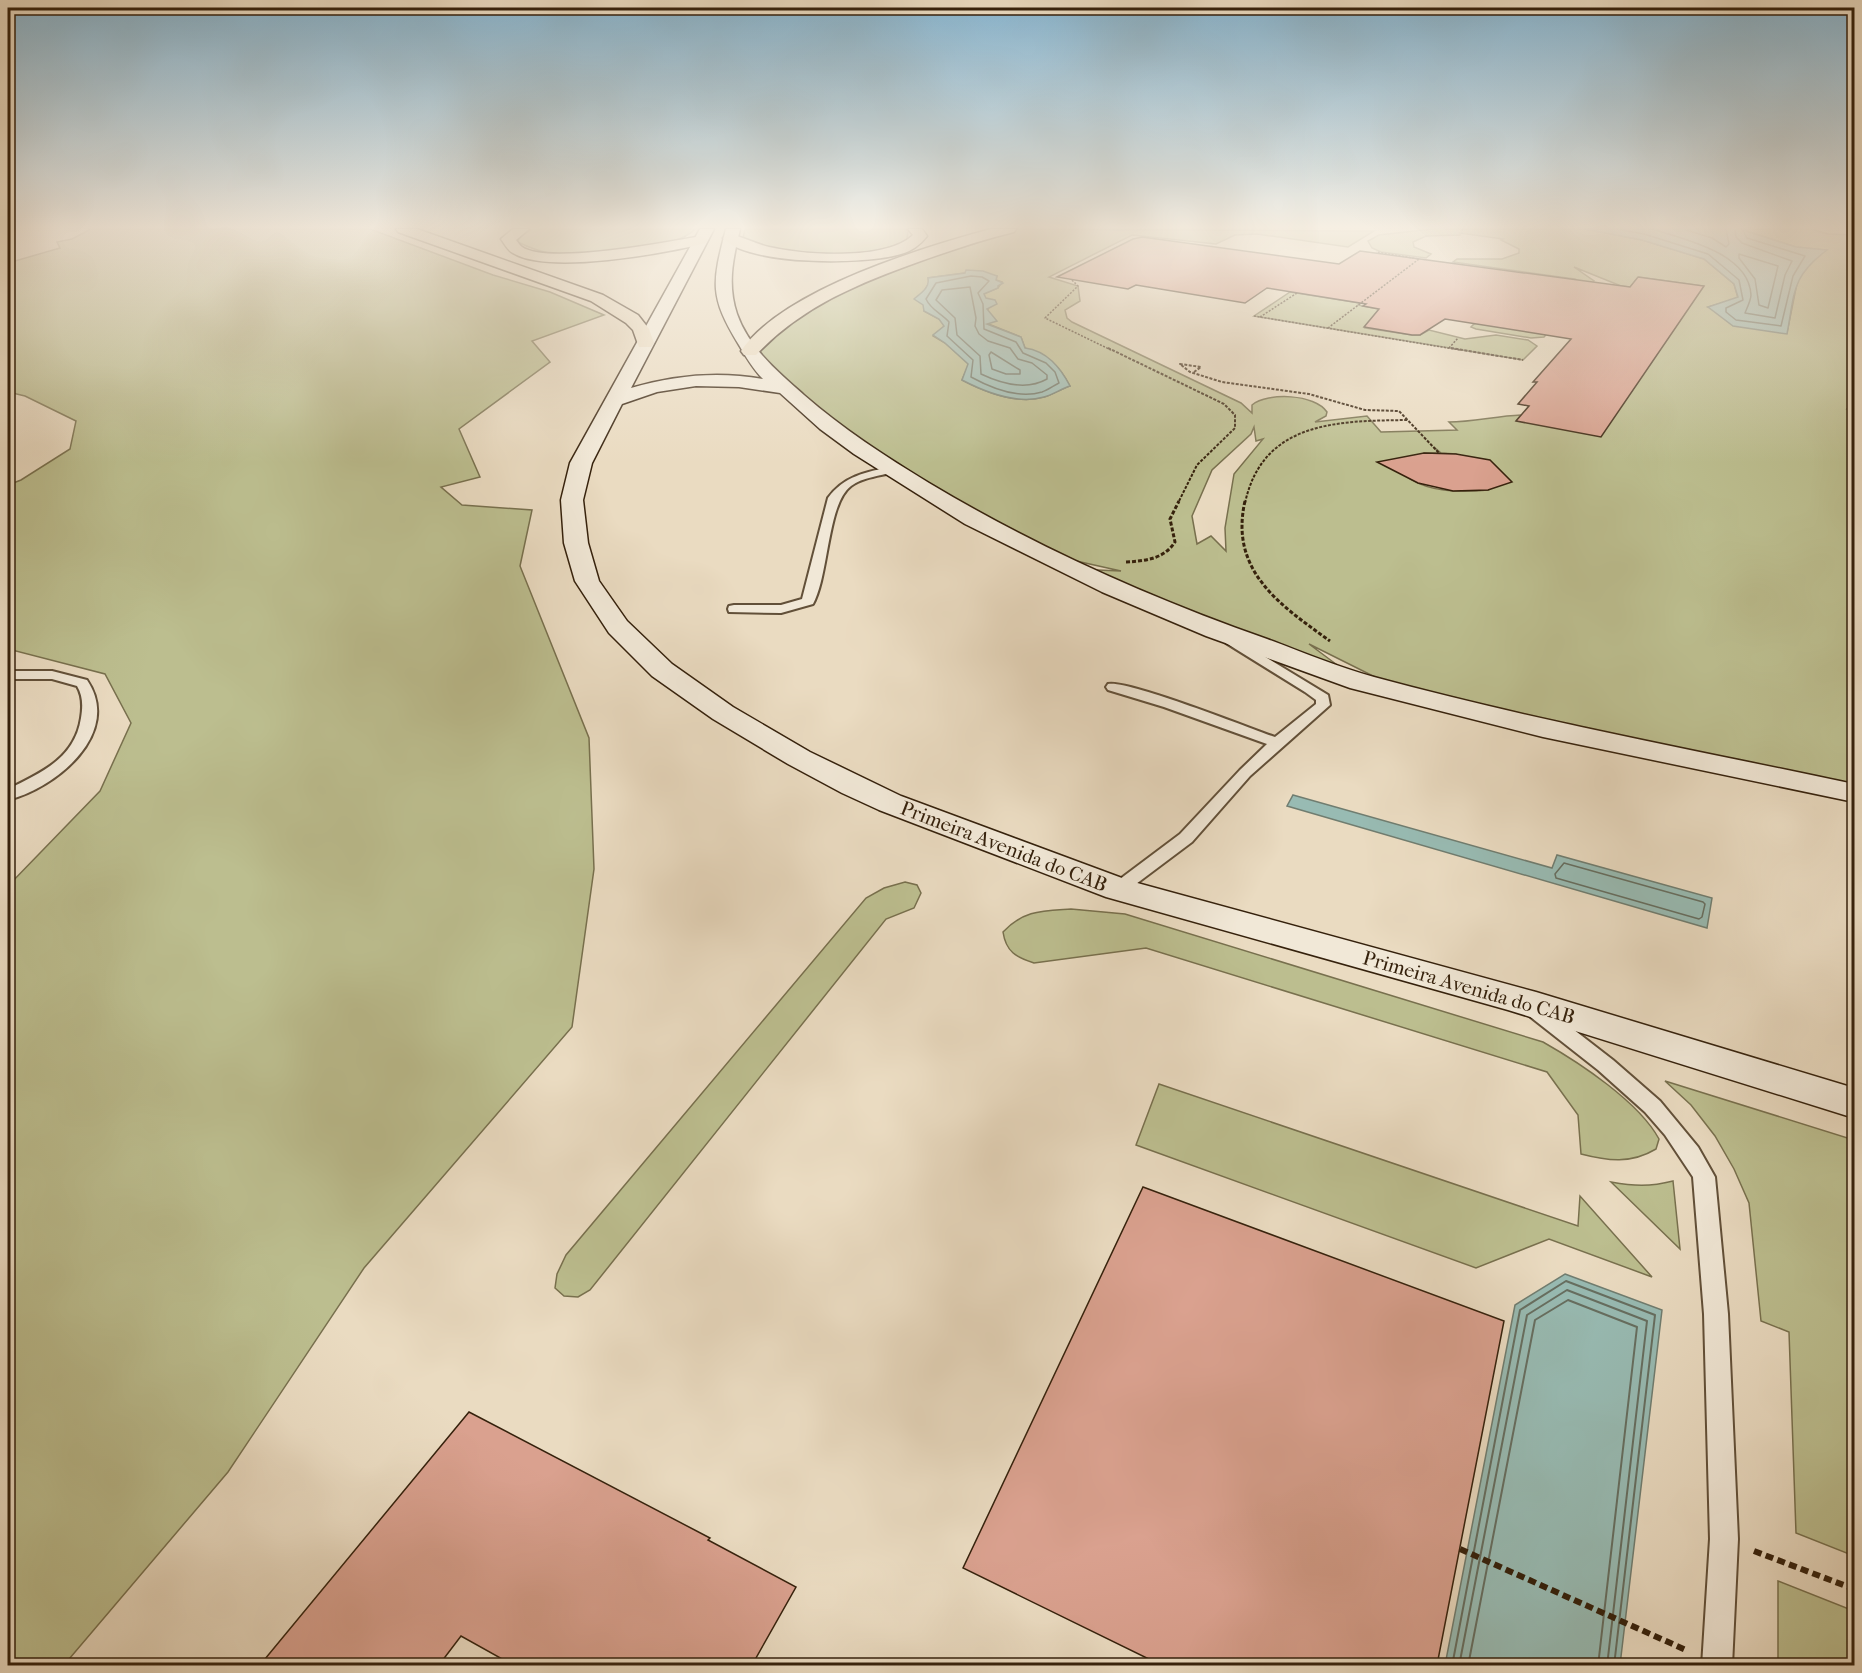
<svg xmlns="http://www.w3.org/2000/svg" width="1862" height="1673" viewBox="0 0 1862 1673" font-family="'IM FELL French Canon',serif">
<style>
.green{fill:#bcbe8f;stroke:#78704e;stroke-width:1.5;fill-rule:evenodd}
.water{fill:#98bbb3;stroke:#707d70;stroke-width:1.5}
.lines{fill:none;stroke-linecap:round;stroke-linejoin:round}
.shore-far1{stroke:#666e60;stroke-width:1.5}
.shore{stroke:#666e60;stroke-width:2}
.building{fill:#daa18f;stroke:#35210c;stroke-width:1.5}
.lane-casing{stroke:#625039;stroke-width:4}
.secondary-casing{stroke:#35210c;stroke-width:3}
.highway-casing{stroke:#35210c;stroke-width:3}
.path-far3{stroke:#35210c;stroke-width:1.5;stroke-dasharray:2 1.5;stroke-linecap:butt}
.path-far2{stroke:#35210c;stroke-width:2;stroke-dasharray:3 1.5;stroke-linecap:butt}
.path-far1{stroke:#35210c;stroke-width:3;stroke-dasharray:4 2;stroke-linecap:butt}
.path{stroke:#35210c;stroke-width:6;stroke-dasharray:8 4.5;stroke-linecap:butt}
.lane{fill:#f1e8d7;fill-rule:evenodd}
.secondary{fill:#f1e8d7;fill-rule:evenodd}
.highway{fill:#eadbc1;fill-rule:evenodd}
.labels{text-anchor:middle;stroke-width:4.5;stroke-linejoin:round;paint-order:stroke}
.street-label{font-size:20px;fill:#35210c;stroke:#f1e8d7}
</style>
<rect width="100%" height="100%" fill="#eadbc1"/>
<filter id="stains"><feTurbulence type="fractalNoise" baseFrequency=".00333" numOctaves="4"/><feColorMatrix values="0 0 0 0 .2 0 0 0 0 .09 0 0 0 0 .02 0 0 0 .5 -.17"/></filter>
<radialGradient id="worn" r=".72"><stop offset=".6" stop-color="#630" stop-opacity="0"/><stop offset="1" stop-color="#630" stop-opacity=".3"/></radialGradient>
<g class="green">
<polygon points="91,229 370,229 493,275 550,292 604,315 532,341 550,362 459,429 480,477 441,487 462,505 532,510 520,566 589,738 594,869 572,1027 364,1268 228,1472 64,1665 8,1665 8,886 100,791 131,723 105,674 8,649 8,485 21,480 70,449 76,421 25,396 8,392 8,263 60,248 57,242 72,239"/>
<path d="M532 229H695C676 251 577 257 549 253 537 251 528 247 518 242L520 236Z"/>
<path d="M745 229H905L908 231 907 240C862 262 788 258 743 238Z"/>
<path d="M1009 229 1374 231 1348 247 1257 234 1235 235 1216 244 1132 235 1049 277 1078 286 1080 301 1065 310 1067 318 1072 322 1241 403 1252 413V405C1268 392 1315 394 1327 412L1326 416 1315 422 1367 416 1381 432 1457 430 1449 422C1473 422 1496 416 1521 415L1516 421 1703 286 1639 277 1630 287 1621 286 1574 267 1594 281 1544 337 1531 338 1476 329 1471 327 1474 324 1574 279 1453 262 1457 259H1502L1519 253V249L1501 240 1503 239 1460 233V235L1426 236 1413 242 1414 247 1431 254 1426 258 1381 252 1372 248 1368 241 1379 235 1432 229H1585L1642 240 1704 259 1734 284 1738 298 1708 307 1787 333 1798 278 1808 264 1826 250 1796 247 1740 229H1811L1828 234 1854 235V403L1847 409 1854 411V793L1543 728 1379 679 1309 644 1360 682 1074 569 1121 571 1036 552 891 470 750 351 827 293ZM965 273 997 276 996 280 1002 282 998 288 983 294 989 313 986 323 1021 337 1025 348C1049 359 1057 361 1070 386 1061 389 1052 395 1044 397 1017 405 985 392 962 380L969 364 945 343 933 336 945 326 939 319 924 311V291L929 283 928 278ZM1254 427 1256 441 1263 439 1234 474 1225 528 1226 551 1211 536 1197 544 1192 516 1212 470 1251 434ZM1434 447 1441 453 1456 454 1488 490C1459 493 1422 493 1400 471L1424 453H1439Z"/>
<polygon points="1290,292 1360,303 1358,305 1379,309 1365,328 1412,335 1420,335 1429,330 1465,339 1496,335 1528,340 1537,346 1523,360 1254,316"/>
<polygon points="905,882 917,885 921,893 914,908 886,919 590,1290 578,1297 564,1296 555,1288 557,1274 566,1255 866,898 884,888"/>
<path d="M1071 909 1125 914 1543 1042C1580 1063 1639 1102 1659 1139L1656 1149C1631 1164 1608 1161 1581 1154L1578 1115 1547 1072 1146 948 1034 963C1016 957 1006 952 1003 932 1024 910 1042 911 1071 909Z"/>
<polygon points="1665,1081 1854,1140 1854,1556 1796,1533 1789,1332 1761,1321 1749,1203 1734,1169 1715,1136 1691,1105"/>
<polygon points="1159,1084 1578,1226 1580,1196 1652,1277 1549,1239 1476,1268 1136,1145"/>
<path d="M1673 1181 1680 1249 1611 1182C1633 1186 1650 1187 1673 1181Z"/>
<polygon points="1778,1581 1854,1611 1854,1665 1778,1665"/>
</g>
<g class="water">
<path d="M1585 229H1740L1796 247 1827 250C1791 277 1795 292 1787 334L1733 326 1708 307 1738 297 1734 284 1704 259 1642 240Z"/>
<path d="M966 270 983 271 997 276 996 280 1003 283 998 286V288L984 294 986 298 995 300 997 304 987 309 997 321 987 324 1021 337 1025 348C1047 351 1060 367 1070 386 1061 389 1052 395 1044 397 1017 405 985 392 962 380L968 364 945 343 933 335 944 326 939 319 924 311 923 305 914 299C921 293 930 288 928 278L965 273Z"/>
<polygon points="1293,795 1552,868 1557,855 1712,898 1707,928 1287,806"/>
<polygon points="1565,1274 1662,1310 1620,1665 1445,1665 1515,1305"/>
</g>
<g class="lines">
<g class="shore-far1">
<polyline points="1617,229 1644,234 1708,254 1739,280 1743,300 1726,308 1726,312 1736,320 1781,326 1793,276 1805,256 1747,238 1742,229"/>
<path d="M1652 229C1684 239 1749 253 1751 295 1751 300 1747 308 1745 313L1775 318 1785 275 1792 261 1742 243 1736 237 1735 229"/>
<polyline points="1683,229 1712,238 1726,247 1729,244 1726,229"/>
<polygon points="1739,254 1778,266 1768,308 1759,305 1755,279 1739,258"/>
<path d="M971 276 982 277 989 281 978 293 983 304 984 329 1016 342 1023 353 1046 363 1055 372 1059 383C1053 386 1048 390 1042 392 1019 399 991 388 971 377L973 360 947 336 949 322C941 313 931 310 926 299L936 283Z"/>
<path d="M970 287 976 318 975 326 979 334 988 341 1010 348 1018 359 1032 363 1047 375V379C1026 391 1002 384 981 374L980 356 957 335 955 318 936 300 942 290Z"/>
<polygon points="991,352 1020,370 1020,374 1006,374 992,369 989,355"/>
<polygon points="1564,863 1703,902 1705,904 1702,917 1699,919 1556,878 1555,874"/>
</g>
<g class="shore">
<polyline points="1452,1666 1520,1310 1566,1281 1655,1315 1614,1666"/>
<polyline points="1459,1666 1527,1315 1567,1290 1647,1321 1607,1666"/>
<polyline points="1468,1666 1535,1320 1568,1300 1637,1327 1598,1666"/>
</g>
</g>
<g class="building">
<polygon points="1142,237 1339,264 1360,251 1630,287 1638,277 1704,286 1601,437 1516,421 1529,406 1518,404 1537,382 1533,382 1571,339 1445,319 1420,335 1412,335 1364,327 1379,309 1363,306 1366,304 1267,288 1245,303 1136,285 1128,289 1057,277 1133,239"/>
<polygon points="1424,453 1456,454 1490,460 1512,482 1488,490 1453,491 1418,483 1377,462"/>
<polygon points="1143,1187 1504,1321 1437,1665 1161,1665 963,1568"/>
<polygon points="469,1412 710,1538 708,1540 796,1587 752,1665 513,1665 461,1636 439,1665 260,1665"/>
</g>
<g class="lines">
<g class="lane-casing">
<g id="lane">
<path d="M891 467 896 470 895 472C880 476 863 477 851 486 827 504 829 575 813 604L781 613 729 612 728 609 729 606 734 605H781L802 599 828 498C844 476 866 472 891 467Z"/>
<path d="M1231 636 1328 695 1330 705 1250 776 1192 842 1124 893H1112L1109 889 1112 885 1180 834 1240 770 1267 744 1164 707 1108 690 1106 687 1108 684C1126 679 1249 728 1275 737L1316 704V700L1305 692 1226 643 1224 640Z"/>
<path d="M8 671H52L87 680C123 733 56 788 8 800V789C41 773 75 758 81 718 83 706 83 696 77 686L52 679H8Z"/>
<polygon points="1535,1003 1542,1005 1613,1060 1660,1101 1698,1147 1715,1177 1728,1314 1738,1539 1732,1666 1702,1666 1710,1539 1704,1314 1693,1177 1665,1135 1645,1112 1598,1070 1528,1015 1525,1010 1528,1005"/>
</g>
</g>
<g class="secondary-casing">
<path id="secondary" d="M700 229H714L631 388C675 375 718 371 763 379 753 369 746 357 739 345 709 296 712 283 726 229H740C733 259 727 284 737 314 749 348 778 372 804 395 843 429 885 456 929 483 1036 547 1150 598 1267 639 1302 652 1337 667 1374 677 1532 720 1694 750 1854 784V802L1543 737 1350 688 1206 636 1102 592 965 524 854 454 820 429 780 393 739 387 696 386 657 392 622 404 592 463 583 500 588 543 599 581 627 621 672 664 733 707 810 752 901 796 1130 881 1536 992 1854 1088V1118L1508 1010 1106 897 879 810 842 793 788 764 713 719 652 676 609 633 575 581 564 543 561 500 570 463Z"/>
</g>
<g class="highway-casing">
<g id="highway">
<polygon points="396,229 417,229 603,295 638,315 649,329 654,343 651,347 639,347 633,330 626,323 591,301 398,232"/>
<path d="M513 229H529L516 240C518 242 519 245 522 247 548 265 668 242 701 236L708 240 706 243C666 253 548 275 513 253 508 251 504 243 501 239Z"/>
<path d="M908 229H922L927 236C920 245 912 251 901 254 866 265 748 266 723 238L730 234C743 237 756 244 769 247 804 255 886 261 913 235Z"/>
<path d="M991 229H1016L1014 232C981 240 949 251 918 262 857 284 801 307 756 355H744L741 351C783 290 921 248 991 229Z"/>
</g>
</g>
<g class="path-far3">
<polyline points="1461,230 1468,229"/>
<polyline points="1072,280 1078,286 1045,318 1111,350"/>
<polyline points="1254,316 1460,350"/>
<polyline points="1260,317 1297,293"/>
<polyline points="1328,328 1419,259 1376,252"/>
<polyline points="1449,348 1458,338"/>
</g>
<g class="path-far2">
<polyline points="1108,348 1224,404 1235,415 1235,428 1197,465 1178,503"/>
<polyline points="1451,348 1523,360"/>
<polyline points="1194,372 1201,367 1180,364 1190,372 1222,382 1309,394 1365,410 1399,411 1439,453"/>
<path d="M1245 503C1263 420 1340 421 1408 420"/>
</g>
<g class="path-far1">
<path d="M1245 501C1229 571 1280 605 1330 641"/>
<path d="M1126 562C1145 561 1164 559 1175 542L1170 519 1179 501"/>
</g>
<g class="path">
<polyline points="1460,1549 1686,1650"/>
<polyline points="1754,1551 1854,1589"/>
</g>
<use href="#lane" class="lane"/>
<use href="#secondary" class="secondary"/>
<use href="#highway" class="highway"/>
</g>
<linearGradient id="sky" x2="0" y2="1"><stop stop-color="#88b7d3"/><stop offset="0.49" stop-color="#f6efe3"/><stop offset="1" stop-color="#f6efe3" stop-opacity="0"/></linearGradient>
<rect width="1862" height="463" fill="url(#sky)"/>
<g class="labels">
<g class="street-label">
<text transform="translate(1004 846) rotate(21)" y="7">Primeira Avenida do CAB</text>
<text transform="translate(1469 987) rotate(16)" y="7">Primeira Avenida do CAB</text>
</g>
</g>
<rect width="1862" height="1673" fill="none" stroke="#eadbc1" stroke-width="30"/>
<rect x="9" y="9" width="1844" height="1655" fill="none" stroke="#35210c" stroke-width="3"/>
<rect x="15" y="15" width="1832" height="1643" fill="none" stroke="#35210c" stroke-width="1.5"/>
<rect width="100%" height="100%" filter="url(#stains)"/>
<rect width="100%" height="100%" fill="url(#worn)"/>
</svg>
